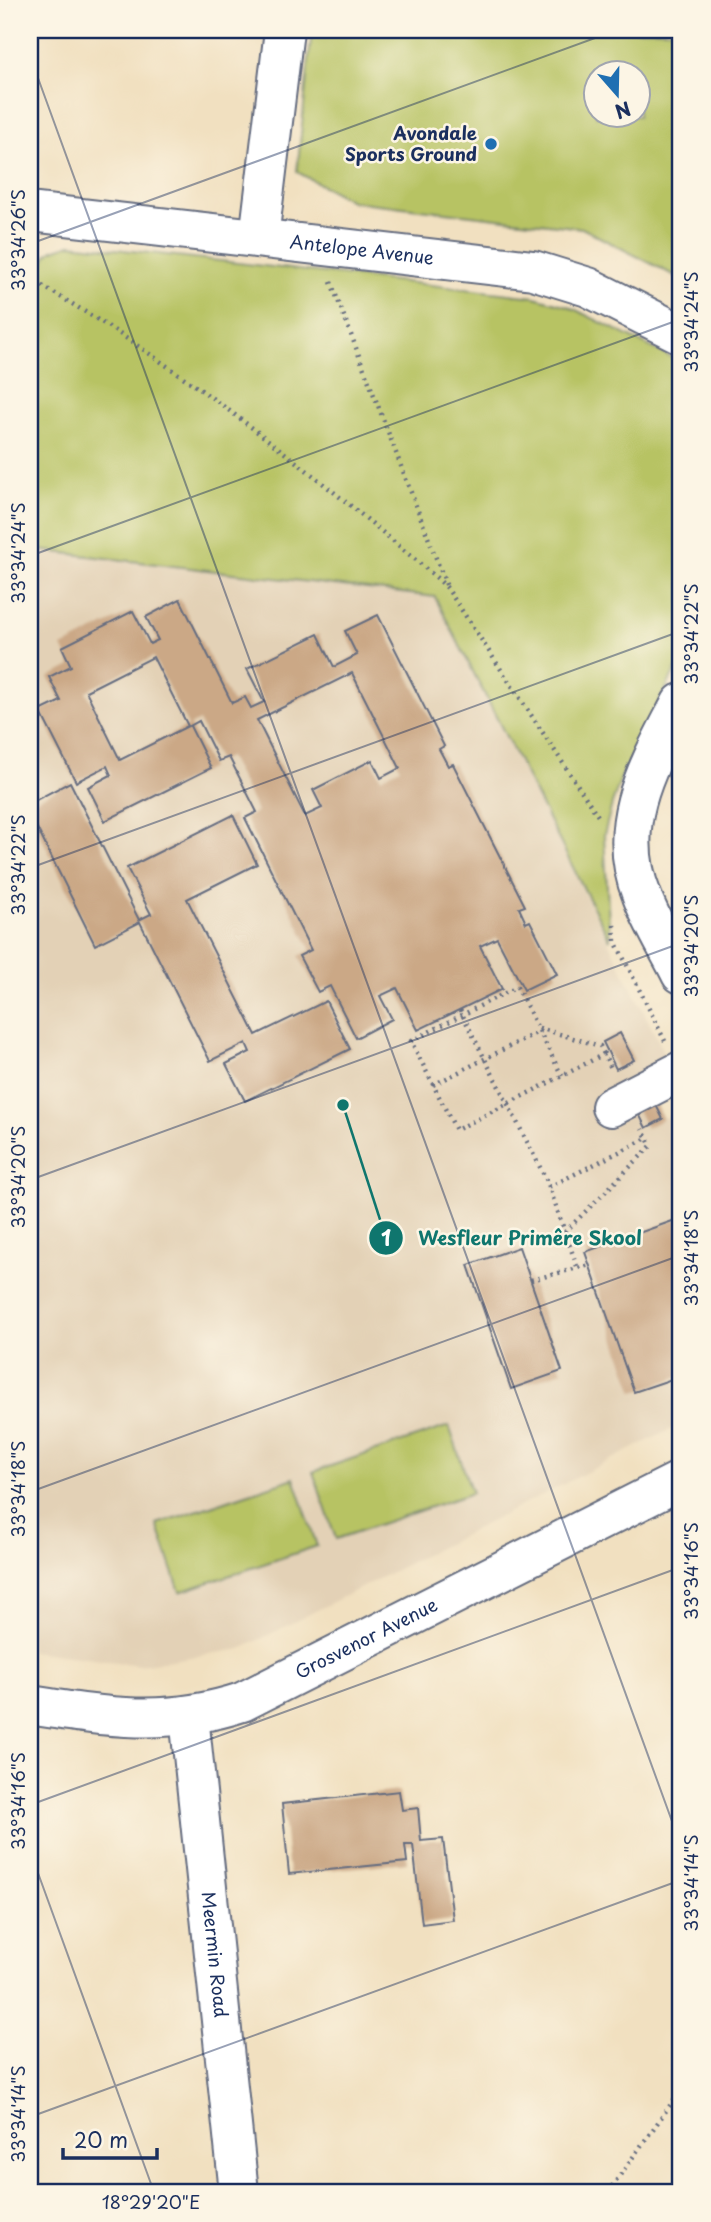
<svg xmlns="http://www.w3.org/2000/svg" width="711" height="2222" viewBox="0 0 711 2222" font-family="'Playpen Sans',sans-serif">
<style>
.built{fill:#e3d1b6}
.green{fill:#b7c364;stroke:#697961;stroke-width:2;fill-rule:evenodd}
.building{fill:#cba886;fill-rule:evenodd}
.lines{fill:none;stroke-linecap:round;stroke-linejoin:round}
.minor-casing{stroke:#666d80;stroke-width:42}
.path{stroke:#666d80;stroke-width:4.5;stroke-dasharray:2 5;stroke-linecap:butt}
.minor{stroke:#fff;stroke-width:38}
.ticks{fill:none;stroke:#1b2f5e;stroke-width:2;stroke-opacity:0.45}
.poi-dot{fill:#1f6fb2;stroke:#fcf5e5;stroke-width:2.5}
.labels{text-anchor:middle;stroke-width:5;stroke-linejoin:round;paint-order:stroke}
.poi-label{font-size:18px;font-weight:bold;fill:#1b2f5e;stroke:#fcf5e5;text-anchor:end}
.street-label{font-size:18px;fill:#1b2f5e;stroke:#fcf5e5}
.leader{fill:none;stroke:#0f766e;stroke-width:2.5}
.callout-dot{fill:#0f766e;stroke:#fcf5e5;stroke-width:2.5}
.mark-label{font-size:21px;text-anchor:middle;font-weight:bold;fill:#fff}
.callout-label{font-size:19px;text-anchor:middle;font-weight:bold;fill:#0f766e;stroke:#fcf5e5;stroke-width:5;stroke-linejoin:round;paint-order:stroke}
.neatline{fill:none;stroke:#1b2f5e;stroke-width:2.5}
.ticks-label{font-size:18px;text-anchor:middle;fill:#1b2f5e}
</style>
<rect width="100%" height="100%" fill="#fcf5e5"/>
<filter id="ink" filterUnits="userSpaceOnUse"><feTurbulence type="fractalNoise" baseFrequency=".0143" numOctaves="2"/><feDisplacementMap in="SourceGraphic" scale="14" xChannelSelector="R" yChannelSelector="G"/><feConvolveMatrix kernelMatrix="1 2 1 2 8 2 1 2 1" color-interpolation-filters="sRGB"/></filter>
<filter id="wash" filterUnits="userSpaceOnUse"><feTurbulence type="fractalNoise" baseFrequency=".00686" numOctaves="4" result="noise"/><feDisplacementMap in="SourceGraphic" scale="28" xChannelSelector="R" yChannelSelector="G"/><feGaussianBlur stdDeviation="1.57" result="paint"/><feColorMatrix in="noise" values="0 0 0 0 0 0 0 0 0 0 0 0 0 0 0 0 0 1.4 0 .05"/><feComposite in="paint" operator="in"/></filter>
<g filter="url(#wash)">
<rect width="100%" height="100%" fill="#f1e0c0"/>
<polygon class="built" points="30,549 435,597 669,1062 642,1076 663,1119 681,1109 681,1424 241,1649 140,1665 30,1651"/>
<g class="green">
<path d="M312 30H681V279L582 228 351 201 297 172ZM596 74H638V116H596Z"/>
<polygon points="71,244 535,297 568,306 681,362 681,659 621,778 612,804 604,835 610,940 435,597 30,549 30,355 39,278 46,256 53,250"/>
<polygon points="449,1426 472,1493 336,1539 313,1472"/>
<polygon points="294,1478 317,1546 180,1592 157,1524"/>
</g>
<g id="blocks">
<g class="building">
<path d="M180 599 232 703 245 697 251 708 264 702 247 669 318 634 334 667 357 655 345 631 378 615 444 746 439 749 448 766 453 764 525 906 519 908 526 923 530 921 557 974 524 990 497 938 480 946 502 989 418 1030 397 988 380 996 392 1019 356 1038 330 986 318 992 299 956 311 950 245 818 257 812 229 757 219 761 199 721 190 726 211 768 105 821 88 787 111 775 107 766 76 782 40 711 61 701 49 677 71 666 62 647 133 611 150 644 158 640 146 617ZM153 657 188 726 120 760 86 691ZM352 673 400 768 381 778 372 760 313 790 322 808 305 816 257 720Z"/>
<polygon points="70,782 139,920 151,914 127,868 233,815 257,864 187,899 256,1035 326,1001 350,1049 245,1101 226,1064 250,1052 246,1043 210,1061 140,922 95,945 30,814 30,803"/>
<polygon points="620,1033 634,1060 616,1069 603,1042"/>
<polygon points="654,1101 663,1119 646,1128 637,1110"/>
<polygon points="681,1218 681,1376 634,1392 585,1252"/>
<polygon points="519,1247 562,1371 511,1389 468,1265"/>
<polygon points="399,1791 402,1810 418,1808 421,1841 443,1839 453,1920 422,1924 413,1845 405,1845 407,1862 289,1874 282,1804"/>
</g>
</g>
</g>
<g filter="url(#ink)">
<use href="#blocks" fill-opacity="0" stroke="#666d80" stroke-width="2"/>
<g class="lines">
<g class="minor-casing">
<g id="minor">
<path id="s1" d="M30 212 533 270 588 287 681 334"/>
<polyline points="259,238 284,30"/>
<path d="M681 703C648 766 613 824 642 896 652 923 668 948 681 974"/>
<polyline points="611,1107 681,1071"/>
<path id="s2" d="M30 1705C106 1717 166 1727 242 1702L681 1480"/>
<path id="s3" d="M189 1716 239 2192"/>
</g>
</g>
<g class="path">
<path d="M30 279C177 363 309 469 438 579L447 588 598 816"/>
<polyline points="331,282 447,587"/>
<polyline points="614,925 615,941 665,1041"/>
<polyline points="460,1010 547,1181 578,1269"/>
<polyline points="539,1028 600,1046 604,1054"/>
<path d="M562 1076 517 987 411 1041 456 1130C505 1105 555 1080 604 1054L611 1068"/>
<polyline points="433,1085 540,1031"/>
<polyline points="549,1187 647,1138 642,1129"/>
<polyline points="565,1232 651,1146 647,1138"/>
<polyline points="531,1280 590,1265"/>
<polyline points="608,2192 681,2090"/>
</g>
<use href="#minor" class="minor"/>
</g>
</g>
<path class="ticks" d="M674 30 681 51M30 56 681 1846M30 244 617 30M30 556 681 319M30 868 681 631M30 1180 681 943M30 1492 681 1255M30 1805 681 1567M30 1851 154 2192M30 2117 681 1880M680 2192H681"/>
<circle class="poi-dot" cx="491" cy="144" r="7"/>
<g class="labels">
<g class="poi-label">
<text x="477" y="140">Avondale<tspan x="477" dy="21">Sports Ground</tspan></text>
</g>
<g class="street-label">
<text dy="6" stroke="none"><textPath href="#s1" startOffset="334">Antelope Avenue</textPath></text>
<text dy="6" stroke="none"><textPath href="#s2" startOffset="354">Grosvenor Avenue</textPath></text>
<text dy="6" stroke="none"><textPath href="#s3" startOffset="240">Meermin Road</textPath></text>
</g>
</g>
<path class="leader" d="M343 1105L386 1238"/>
<g class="callout-dot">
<circle cx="343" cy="1105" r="7"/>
<circle cx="386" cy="1238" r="18"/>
</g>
<g class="mark-label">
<text x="386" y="1246">1</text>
</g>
<g class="callout-label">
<text x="530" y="1245">Wesfleur Primêre Skool</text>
</g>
<rect width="711" height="2222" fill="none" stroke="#fcf5e5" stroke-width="77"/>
<g transform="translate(617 94) rotate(160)"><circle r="33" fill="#fcf5e5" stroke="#a2a6af" stroke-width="2"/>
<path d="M0-5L12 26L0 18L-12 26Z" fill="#1f6fb2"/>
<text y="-10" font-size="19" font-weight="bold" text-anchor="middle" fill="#1b2f5e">N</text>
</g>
<path d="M63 2148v10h94v-10" fill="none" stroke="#1b2f5e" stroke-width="3.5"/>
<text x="74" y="2148" font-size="21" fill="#1b2f5e" stroke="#fcf5e5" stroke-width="5" paint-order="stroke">20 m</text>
<rect x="38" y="38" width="634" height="2146" class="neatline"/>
<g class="ticks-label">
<text transform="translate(19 240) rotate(-90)" y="6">33°34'26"S</text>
<text transform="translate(692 322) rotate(-90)" y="6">33°34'24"S</text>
<text transform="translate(19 553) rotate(-90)" y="6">33°34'24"S</text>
<text transform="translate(692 634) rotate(-90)" y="6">33°34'22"S</text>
<text transform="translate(19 865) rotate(-90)" y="6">33°34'22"S</text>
<text transform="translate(692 946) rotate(-90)" y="6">33°34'20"S</text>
<text transform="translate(19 1177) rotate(-90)" y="6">33°34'20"S</text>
<text transform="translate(692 1258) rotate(-90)" y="6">33°34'18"S</text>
<text transform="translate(19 1489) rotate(-90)" y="6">33°34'18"S</text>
<text transform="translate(692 1571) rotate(-90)" y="6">33°34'16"S</text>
<text transform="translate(19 1801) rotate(-90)" y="6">33°34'16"S</text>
<text transform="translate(692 1883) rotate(-90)" y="6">33°34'14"S</text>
<text transform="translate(19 2114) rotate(-90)" y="6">33°34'14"S</text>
<text x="151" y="2209">18°29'20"E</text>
</g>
</svg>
